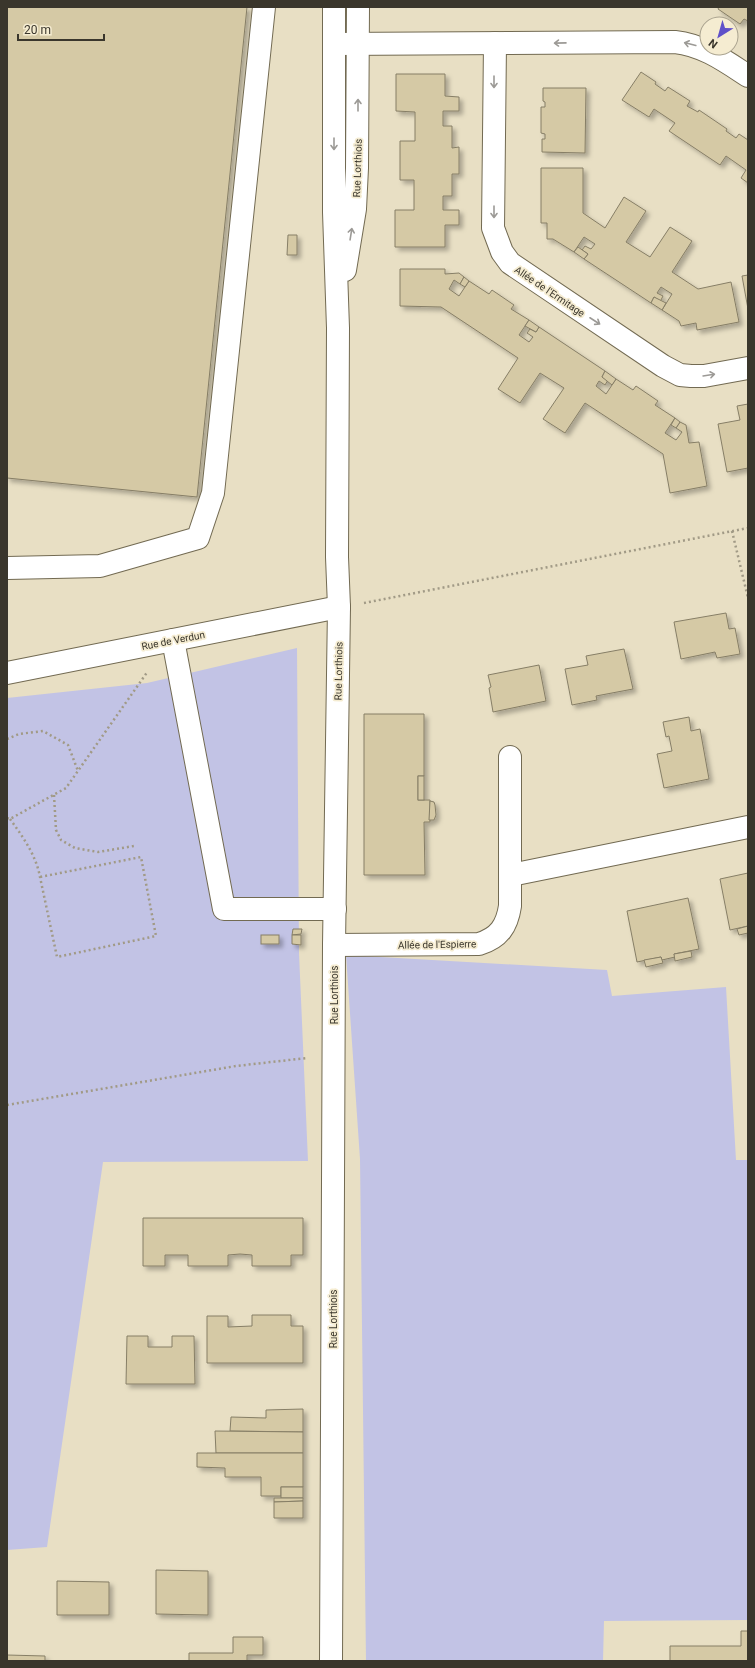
<svg xmlns="http://www.w3.org/2000/svg" width="755" height="1668" viewBox="0 0 755 1668" font-family="Roboto,sans-serif">
<style>
.green{fill:#c2c3e5}
.building{fill:#d5c9a5;stroke:#867e66;filter:url(#shadow)}
.lines{fill:none;stroke-linecap:round;stroke-linejoin:round}
.minor-casing{stroke:#726a52;stroke-width:24}
.path{stroke:#a19a86;stroke-width:2.5;stroke-dasharray:2 3;stroke-linecap:butt}
.minor{stroke:#fff;stroke-width:22}
.oneway{stroke:#9c9a96}
.labels{text-anchor:middle;stroke-width:3.5;stroke-linejoin:round;paint-order:stroke}
.street-label{font-size:10px;fill:#3a362c;stroke:#f5ecd1}
</style>
<defs>
<filter id="shadow"><feDropShadow dx="3.5" dy="3.5" stdDeviation="2" flood-color="#0004"/></filter>
</defs>
<rect width="100%" height="100%" fill="#e8dfc4"/>
<g class="green">
<polygon points="297,648 299,953 308,1161 103,1162 47,1547 7,1550 7,698 147,683"/>
<polygon points="346,955 607,970 612,996 726,987 736,1160 748,1160 748,1620 604,1621 603,1661 366,1661 360,1159"/>
</g>
<g class="building">
<polygon points="7,7 247,7 197,497 7,478"/>
<polygon points="719,7 748,7 748,21 744,19 740,24 718,9"/>
<polygon points="641,72 656,82 655,84 665,91 668,87 690,101 687,106 698,112 699,110 727,129 726,131 736,138 739,134 748,140 748,183 741,178 746,170 726,156 720,165 669,131 675,123 654,109 649,117 622,100"/>
<polygon points="396,74 445,74 445,96 459,97 459,111 443,111 443,126 452,126 452,148 459,147 459,174 452,174 452,196 443,196 443,210 459,210 459,225 445,225 445,247 395,247 395,210 414,210 414,180 400,180 400,141 415,141 415,112 396,111"/>
<polygon points="543,88 586,88 585,153 542,152 542,139 545,139 545,134 541,133 541,107 545,107 545,102 543,101"/>
<polygon points="541,168 583,168 583,213 605,228 624,197 646,211 626,242 650,257 670,227 692,241 672,272 698,289 731,282 739,322 697,330 696,323 681,326 679,321 662,310 672,294 661,287 657,293 663,296 661,300 660,301 654,297 651,303 584,259 588,254 582,250 585,246 591,249 595,244 584,237 574,252 553,239 547,239 547,223 541,223"/>
<polygon points="288,235 297,235 297,255 287,255"/>
<polygon points="578,247 588,254 584,259 574,252"/>
<polygon points="400,269 445,269 445,274 459,273 464,277 460,284 454,280 449,289 459,296 469,281 489,294 492,290 514,305 511,309 529,320 519,335 529,342 533,337 527,333 530,329 536,332 539,327 605,371 602,377 608,380 605,385 599,381 596,386 606,394 616,379 633,390 636,386 658,401 655,405 675,418 665,433 676,440 682,432 676,428 680,422 686,425 689,443 699,442 707,486 670,493 663,454 585,403 565,433 543,419 564,388 540,373 520,403 498,389 518,358 441,307 400,306"/>
<polygon points="748,275 748,309 742,276"/>
<polygon points="464,277 469,281 465,287 460,284"/>
<polygon points="654,297 666,303 662,310 651,303"/>
<polygon points="529,320 539,327 536,332 525,326"/>
<polygon points="605,371 616,379 612,385 602,377"/>
<polygon points="748,404 748,468 727,472 718,424 740,420 737,406"/>
<polygon points="675,418 680,422 676,428 671,425"/>
<polygon points="726,613 729,629 735,628 740,654 717,658 715,652 681,659 674,622"/>
<polygon points="624,649 633,689 596,696 597,700 572,705 565,669 588,665 586,656"/>
<polygon points="539,665 546,701 493,712 489,688 491,687 488,675"/>
<polygon points="364,714 424,714 424,776 418,776 418,800 430,800 430,822 424,822 425,875 364,875"/>
<polygon points="689,717 691,731 700,729 709,779 664,788 657,754 672,751 669,736 666,737 663,722"/>
<rect x="418" y="776" width="6" height="24"/>
<polygon points="430,801 434,802 435,805 436,815 434,820 429,820"/>
<polygon points="748,873 748,926 730,930 720,879"/>
<polygon points="688,898 699,949 674,954 675,957 662,960 661,957 637,962 627,911"/>
<polygon points="748,926 748,933 739,935 737,929"/>
<polygon points="293,929 302,929 301,934 292,935"/>
<rect x="261" y="935" width="18" height="9"/>
<polygon points="292,935 301,935 301,945 292,944"/>
<polygon points="691,951 692,957 675,961 674,954"/>
<polygon points="661,957 663,963 646,967 644,960"/>
<polygon points="143,1218 303,1218 303,1255 291,1255 291,1266 252,1266 252,1255 240,1254 228,1255 228,1266 188,1266 188,1255 165,1255 165,1266 143,1266"/>
<polygon points="252,1315 291,1315 291,1326 303,1326 303,1363 207,1363 207,1316 228,1316 228,1327 252,1326"/>
<polygon points="127,1336 148,1336 148,1347 172,1347 172,1336 194,1336 195,1384 126,1384"/>
<polygon points="303,1409 303,1432 230,1431 231,1417 266,1418 266,1410"/>
<polygon points="215,1431 303,1432 303,1453 216,1453"/>
<polygon points="197,1453 303,1453 303,1487 281,1487 281,1496 261,1496 261,1477 225,1477 225,1468 197,1467"/>
<rect x="281" y="1487" width="22" height="11"/>
<polygon points="274,1498 303,1498 303,1501 274,1502"/>
<polygon points="303,1501 303,1518 274,1518 274,1502"/>
<polygon points="156,1570 208,1571 208,1615 156,1614"/>
<polygon points="57,1581 109,1582 109,1615 57,1615"/>
<polygon points="741,1631 748,1631 748,1661 670,1661 670,1646 741,1646"/>
<polygon points="233,1637 263,1637 263,1655 247,1655 247,1661 189,1661 189,1653 233,1653"/>
<polygon points="7,1655 45,1656 45,1661 7,1661"/>
</g>
<g class="lines">
<g class="minor-casing">
<g id="minor">
<polyline points="495,43 493,228 502,252 510,263 663,366 680,375 691,376 704,376 748,368"/>
<path d="M334 44 675 42C703 45 725 61 748 76"/>
<polyline points="345,270 355,209 357,168 358,7"/>
<polyline points="7,568 100,566 198,538 213,493 264,7"/>
<polyline points="173,640 224,909 335,909"/>
<polyline points="7,673 339,607"/>
<polyline points="511,875 748,827"/>
<path d="M334 945 479 944C499 938 507 926 510 906V757"/>
<polyline points="331,1661 334,945 339,607 337,557 338,328 334,212 334,7"/>
</g>
</g>
<g class="path">
<polyline points="732,531 748,598"/>
<polyline points="364,603 748,528"/>
<polyline points="7,739 19,734 43,731 68,745 78,771"/>
<polyline points="54,795 56,830 61,840 75,848 98,852 134,846"/>
<polyline points="7,818 10,819 66,788 148,671"/>
<path d="M10 819C23 837 36 855 40 877L57 957 156 936 141 857 40 877"/>
<polyline points="7,1105 236,1066 307,1058"/>
</g>
<use href="#minor" class="minor"/>
</g>
<defs><path id="oneway-shaft" d="M-6 0H5M1.5-3L5.5 0L1.5 3" fill="none" stroke-width="1.6" stroke-linecap="round" stroke-linejoin="round"/></defs>
<g class="oneway">
<use href="#oneway-shaft" transform="translate(560 43) rotate(179)"/>
<use href="#oneway-shaft" transform="translate(690 44) rotate(-166)"/>
<use href="#oneway-shaft" transform="translate(494 82) rotate(90)"/>
<use href="#oneway-shaft" transform="translate(358 105) rotate(-90)"/>
<use href="#oneway-shaft" transform="translate(334 144) rotate(90)"/>
<use href="#oneway-shaft" transform="translate(494 212) rotate(90)"/>
<use href="#oneway-shaft" transform="translate(351 234) rotate(-81)"/>
<use href="#oneway-shaft" transform="translate(595 321) rotate(33)"/>
<use href="#oneway-shaft" transform="translate(709 375) rotate(-9)"/>
</g>
<g class="labels">
<g class="street-label">
<text transform="translate(357 168) rotate(-88)" y="4">Rue Lorthiois</text>
<text transform="translate(550 291) rotate(34)" y="4">Allée de l'Ermitage</text>
<text transform="translate(173 640) rotate(-11)" y="4">Rue de Verdun</text>
<text transform="translate(338 671) rotate(-89)" y="4">Rue Lorthiois</text>
<text transform="translate(437 944) rotate(-1)" y="4">Allée de l'Espierre</text>
<text transform="translate(334 995) rotate(-90)" y="4">Rue Lorthiois</text>
<text transform="translate(333 1319) rotate(-90)" y="4">Rue Lorthiois</text>
</g>
</g>
<rect width="755" height="1668" fill="none" stroke="#3a362c" stroke-width="16"/>
<g transform="translate(719 36) rotate(217)"><circle r="19" fill="#f5ecd1" stroke="#aaa38f"/>
<path d="M0-3L7 15L0 10L-7 15Z" fill="#5f50c9"/>
<text y="-6" font-size="11" font-weight="bold" text-anchor="middle" fill="#3a362c">N</text>
</g>
<path d="M18 34v6h86v-6" fill="none" stroke="#3a362c" stroke-width="2"/>
<text x="24" y="34" font-size="12" fill="#3a362c" stroke="#f5ecd1" stroke-width="3" paint-order="stroke">20 m</text>
</svg>
